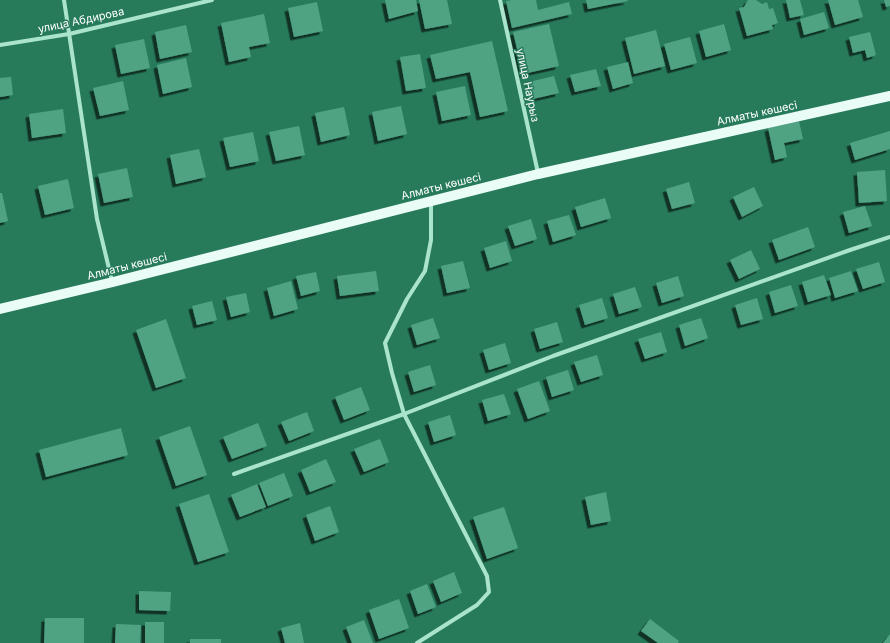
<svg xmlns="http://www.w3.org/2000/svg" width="890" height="643" viewBox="0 0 890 643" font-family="Inter,sans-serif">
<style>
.building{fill:#4fa383;filter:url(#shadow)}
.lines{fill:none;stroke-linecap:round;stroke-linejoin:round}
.minor{stroke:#abe4cd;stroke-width:4}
.primary{stroke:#eafcf6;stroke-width:10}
.labels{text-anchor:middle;stroke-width:3;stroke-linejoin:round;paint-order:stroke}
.street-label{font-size:11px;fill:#fff;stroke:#277b5b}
</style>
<defs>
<filter id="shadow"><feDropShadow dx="-3.5" dy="3.5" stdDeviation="0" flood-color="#0009"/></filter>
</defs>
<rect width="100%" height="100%" fill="#277b5b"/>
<g class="building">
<polygon points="385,0 416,0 418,11 389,19"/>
<polygon points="419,0 447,0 452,24 425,29"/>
<polygon points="512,0 536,0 538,10 569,2 572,14 512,28 506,1"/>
<polygon points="586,0 627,0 628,1 588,9"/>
<polygon points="748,0 756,0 762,4 767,2 769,9 773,8 778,23 772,25 773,29 747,36 739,8 744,7"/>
<polygon points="786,0 800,0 804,15 790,18"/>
<polygon points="828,0 858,0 863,17 835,25"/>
<polygon points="884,0 890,0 890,6 886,7"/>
<polygon points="317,2 323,31 294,37 288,8"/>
<polygon points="824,12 829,28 804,35 800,19"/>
<polygon points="264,14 270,43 249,47 251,57 229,62 221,23"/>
<polygon points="549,24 559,66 523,74 513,32"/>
<polygon points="724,24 731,50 706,57 699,31"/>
<polygon points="186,25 192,52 160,59 155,32"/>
<polygon points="656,30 665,66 634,74 625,38"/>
<polygon points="870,32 876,55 867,58 865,50 853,53 849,37"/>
<polygon points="690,37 697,63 671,70 664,44"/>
<polygon points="144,39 150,68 121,74 115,45"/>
<polygon points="492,41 508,111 480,117 470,72 436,79 430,55"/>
<polygon points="420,54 426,88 406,91 400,57"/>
<polygon points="186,58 192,87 163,94 157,65"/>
<polygon points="628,62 633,83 613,89 607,67"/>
<polygon points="596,69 601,86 575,92 570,75"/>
<polygon points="554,76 559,93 533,99 529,82"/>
<polygon points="11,77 13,95 0,97 0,78"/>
<polygon points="123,81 129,110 100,116 93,88"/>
<polygon points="465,86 471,115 442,121 436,92"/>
<polygon points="401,106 407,134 378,141 372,112"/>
<polygon points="344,107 350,135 321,142 315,113"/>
<polygon points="63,109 66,133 32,138 29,114"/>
<polygon points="799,121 803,139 784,143 787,157 775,160 768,128"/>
<polygon points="299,126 305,155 276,161 269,132"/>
<polygon points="890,131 890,149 855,160 850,143"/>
<polygon points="253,132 259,161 230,167 223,138"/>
<polygon points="199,149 206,177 176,184 170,155"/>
<polygon points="127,168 133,197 104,203 98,174"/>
<polygon points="885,170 887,201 859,203 857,172"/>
<polygon points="68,179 74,208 45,215 38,186"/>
<polygon points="689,182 695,203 672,209 666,189"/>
<polygon points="754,187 763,206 742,217 733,197"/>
<polygon points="0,193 2,193 8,221 0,223"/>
<polygon points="605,198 611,218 581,227 575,207"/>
<polygon points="865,206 872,226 849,233 843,212"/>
<polygon points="569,215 576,235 553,242 547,221"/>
<polygon points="531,219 537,239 515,246 508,226"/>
<polygon points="808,227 815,247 779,260 772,240"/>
<polygon points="506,241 512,261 490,268 484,248"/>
<polygon points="751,250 760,269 739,279 730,260"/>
<polygon points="463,261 470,288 447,293 441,266"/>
<polygon points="879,262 885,282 863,289 856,269"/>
<polygon points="376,271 379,291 340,296 337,276"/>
<polygon points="851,271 858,291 835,298 829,278"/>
<polygon points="316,272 320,291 301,296 296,276"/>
<polygon points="824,275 831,295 808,302 802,282"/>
<polygon points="678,276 684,296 662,303 656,283"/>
<polygon points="291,281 298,309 274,316 267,288"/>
<polygon points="791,285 798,306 775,313 769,292"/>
<polygon points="635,287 642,307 619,314 613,294"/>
<polygon points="246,293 250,312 231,317 226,297"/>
<polygon points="602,298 608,318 585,325 579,305"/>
<polygon points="757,298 763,319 741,325 735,305"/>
<polygon points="212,301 217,320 197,325 192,306"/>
<polygon points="433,318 440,338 417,345 411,325"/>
<polygon points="701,318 708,338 685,346 679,325"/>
<polygon points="166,319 186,378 156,388 136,330"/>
<polygon points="557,322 563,342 540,349 534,329"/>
<polygon points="661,332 667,352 645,359 638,339"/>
<polygon points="505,343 511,363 489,370 483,350"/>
<polygon points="597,355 603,375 581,382 574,362"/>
<polygon points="430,365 436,385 414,392 408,372"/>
<polygon points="568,370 574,390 552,397 546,377"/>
<polygon points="539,381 550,411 528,419 517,389"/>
<polygon points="361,387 370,410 344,420 335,397"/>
<polygon points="504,394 511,414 488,421 482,400"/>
<polygon points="307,412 314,431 289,441 281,422"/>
<polygon points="450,415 456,435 434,442 428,422"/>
<polygon points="258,423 267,446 232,459 223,437"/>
<polygon points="190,426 207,475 176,486 159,437"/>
<polygon points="121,428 128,455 46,477 39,450"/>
<polygon points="380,439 389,462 364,472 354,449"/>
<polygon points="326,459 336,482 310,492 301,470"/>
<polygon points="284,473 293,496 268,506 259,483"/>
<polygon points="257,484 266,507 240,517 231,495"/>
<polygon points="606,492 611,521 591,525 585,497"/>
<polygon points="209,494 229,552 198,562 179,504"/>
<polygon points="330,506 339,532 315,541 306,515"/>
<polygon points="504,507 518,548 487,559 473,517"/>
<polygon points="454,572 462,593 441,602 433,581"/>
<polygon points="427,584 436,607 418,614 410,591"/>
<polygon points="139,591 171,592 170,611 139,610"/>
<polygon points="399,599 409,628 379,639 369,610"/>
<polygon points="45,618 84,618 84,643 44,643"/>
<polygon points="650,619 679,641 678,643 658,643 641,631"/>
<polygon points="364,620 373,643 352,643 346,627"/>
<rect x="145" y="622" width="19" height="21"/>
<polygon points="300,623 304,643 285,643 281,628"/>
<polygon points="116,624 141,625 140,643 115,643"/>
<polygon points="890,634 890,643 883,643"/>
<rect x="190" y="639" width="31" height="4"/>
</g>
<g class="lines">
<g class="minor">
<polyline points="64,0 97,219 112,281"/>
<polyline points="500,0 538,173"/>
<polyline points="0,45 69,34 212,0"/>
<polyline points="234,474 404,414 553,356 850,250 890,237"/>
<polyline points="417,643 477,605 489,592 487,576 404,414 392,373 385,343 407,299 425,271 431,240 431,201"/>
</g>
<polyline class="primary" points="0,309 113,282 538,174 890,96"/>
</g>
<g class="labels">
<g class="street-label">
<text transform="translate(81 20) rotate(-12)" y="4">улица Абдирова</text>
<text transform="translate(528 85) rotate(78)" y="4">улица Наурыз</text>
<text transform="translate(757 113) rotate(-12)" y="4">Алматы көшесі</text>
<text transform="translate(441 186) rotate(-14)" y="4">Алматы көшесі</text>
<text transform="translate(127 266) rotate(-14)" y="4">Алматы көшесі</text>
</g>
</g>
</svg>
